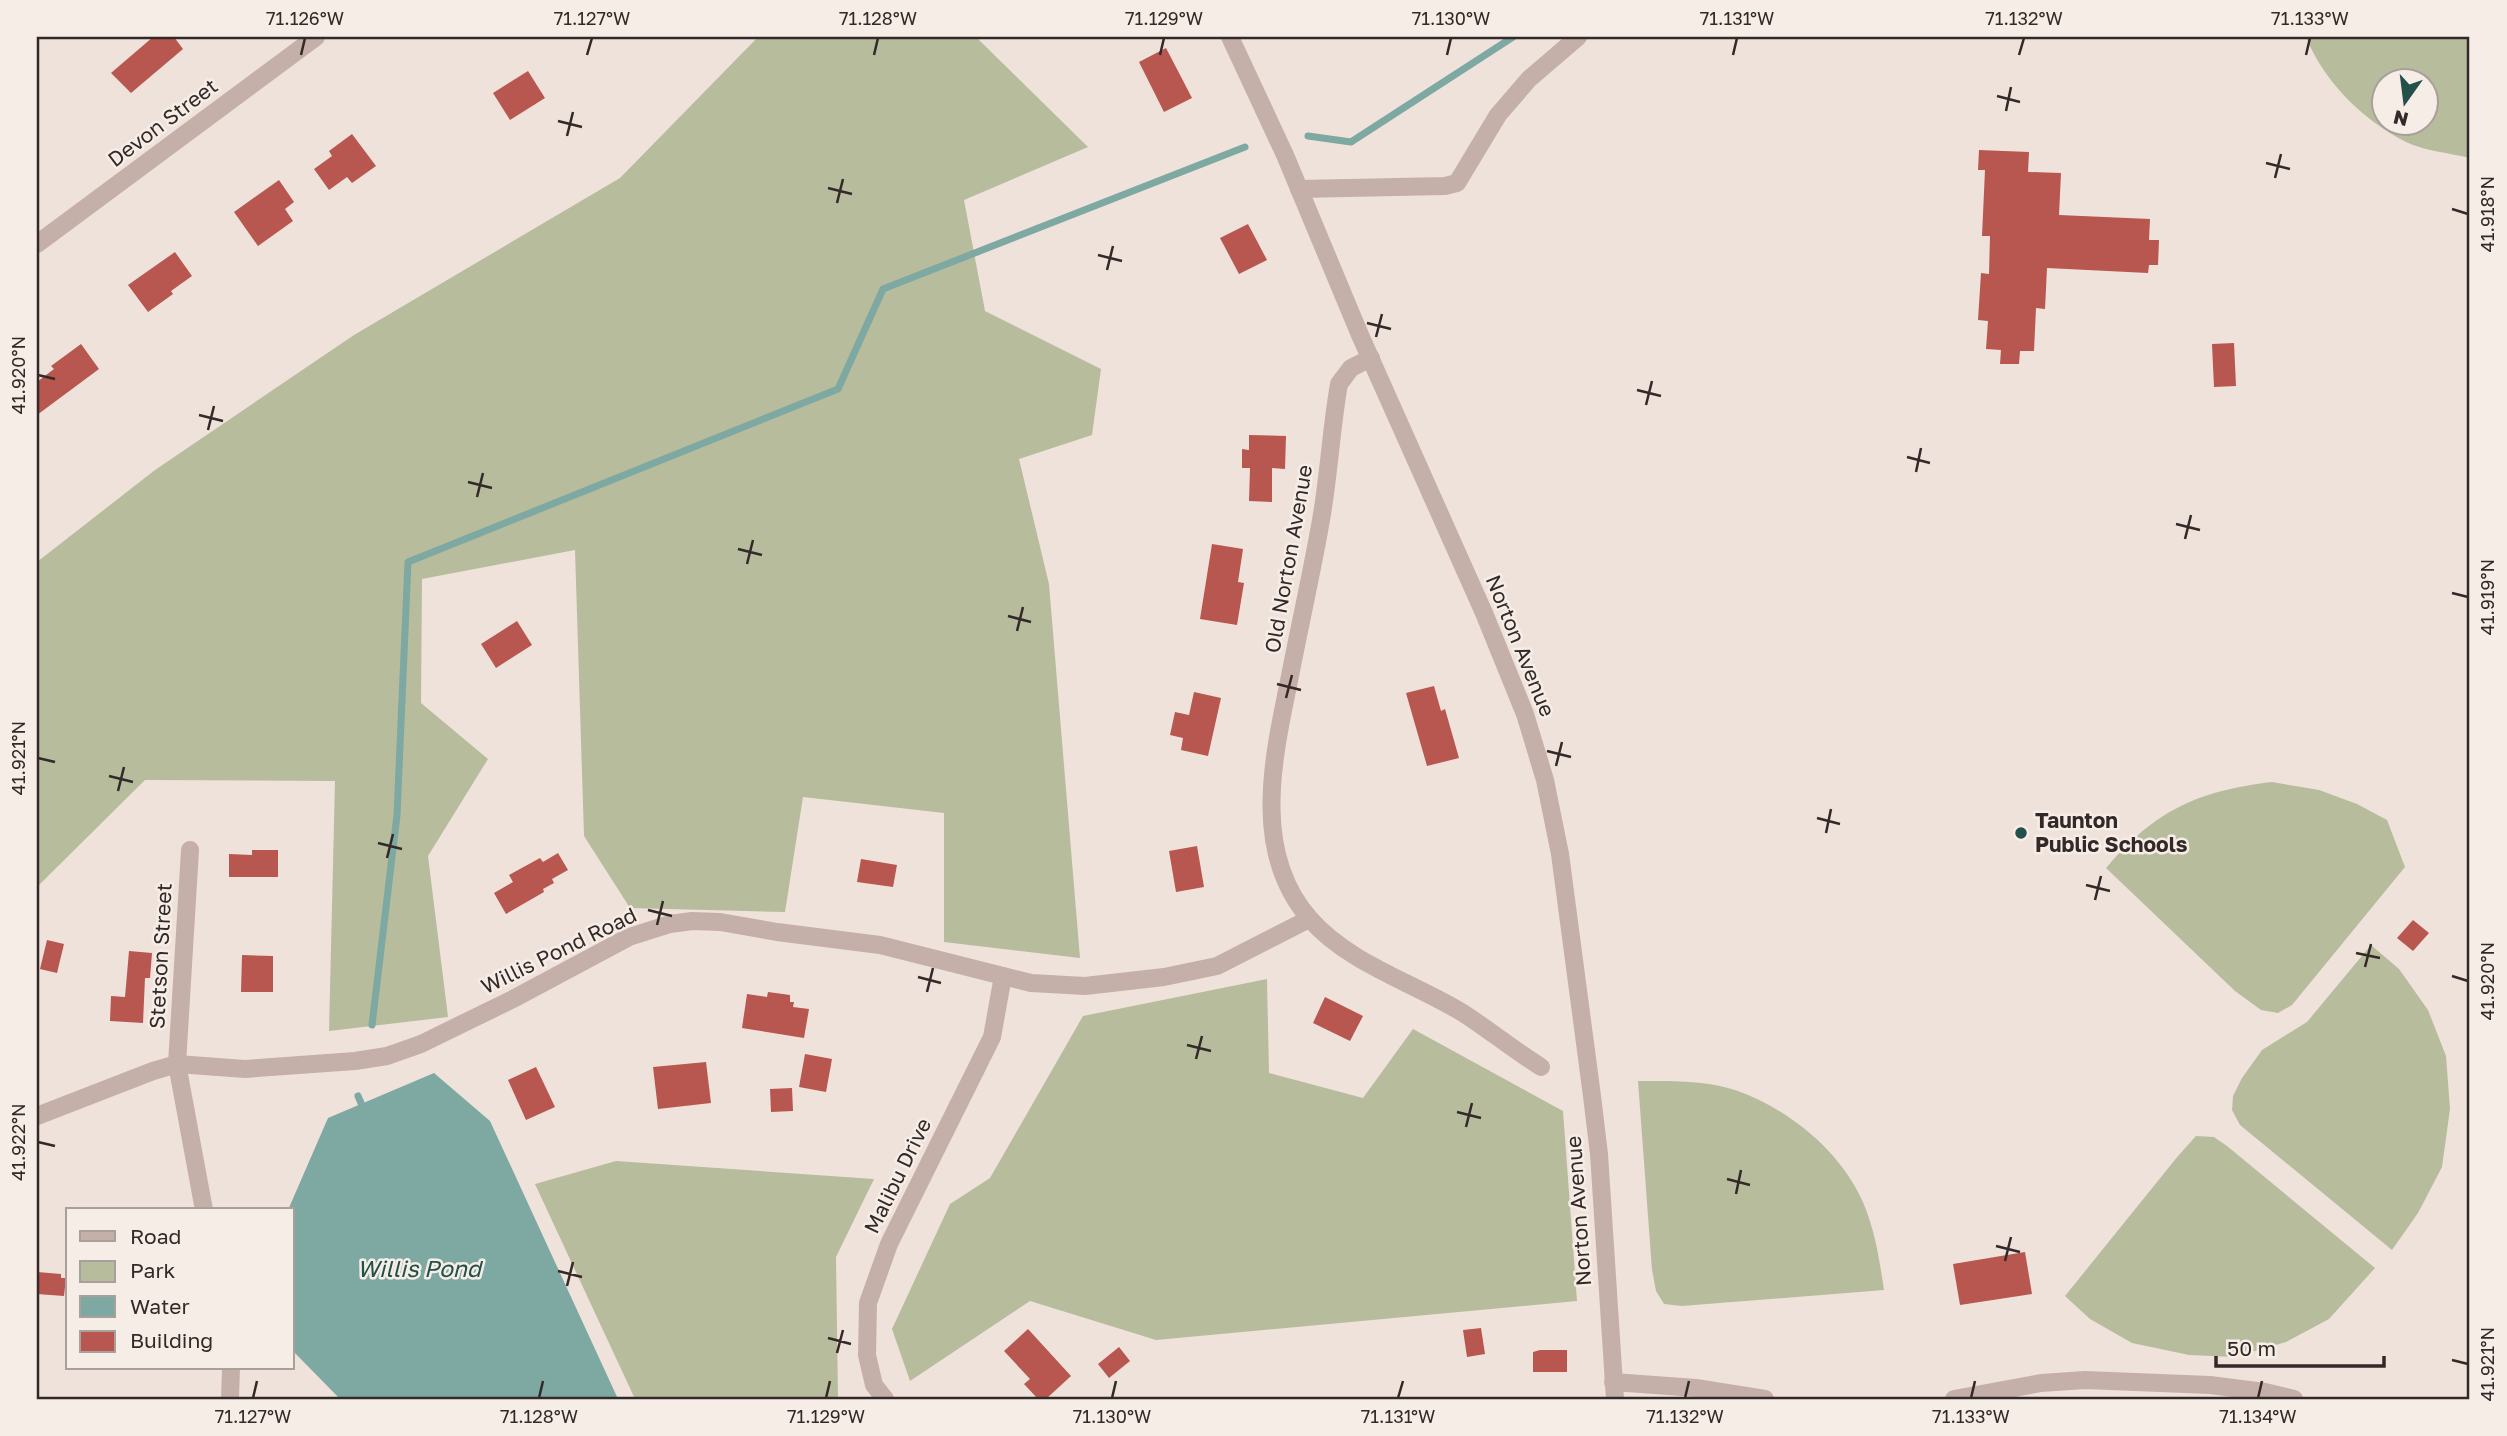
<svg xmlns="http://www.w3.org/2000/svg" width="2507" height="1436" viewBox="0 0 2507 1436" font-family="'Golos Text',sans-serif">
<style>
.green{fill:#b7bc9d;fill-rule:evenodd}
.water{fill:#7ea8a2}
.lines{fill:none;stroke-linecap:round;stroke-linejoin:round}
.stream{stroke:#7ea8a2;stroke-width:7}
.building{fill:#b85650}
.street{stroke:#c5b0a9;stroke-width:18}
.ticks{fill:none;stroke:#332928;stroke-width:2.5}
.poi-dot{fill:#22504a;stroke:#f7ede7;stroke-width:2.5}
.labels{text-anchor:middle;stroke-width:5;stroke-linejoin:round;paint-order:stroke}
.street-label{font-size:21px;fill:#332928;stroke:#f7ede7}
.poi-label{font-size:21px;font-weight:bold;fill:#332928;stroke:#f7ede7;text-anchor:start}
.water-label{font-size:23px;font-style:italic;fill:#22504a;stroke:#f7ede7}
.neatline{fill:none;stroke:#332928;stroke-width:2.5}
.ticks-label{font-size:18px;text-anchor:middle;fill:#332928}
</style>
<rect width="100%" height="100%" fill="#efe2db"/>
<g class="green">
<polygon points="758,37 976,37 1088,147 964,200 985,311 1101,369 1092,435 1019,459 1049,584 1080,958 944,942 944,813 803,797 785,912 630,908 584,836 575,550 422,579 421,703 488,759 428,856 448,1017 329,1031 335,781 145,780 37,887 37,562 155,470 354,335 620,178"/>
<path d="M2306 37H2470V158C2450 153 2424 151 2406 142 2363 120 2324 82 2306 37ZM2426 80V122H2384V80Z"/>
<path d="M2272 782 2319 790 2357 804 2387 820 2405 867 2292 1005 2278 1013 2261 1010 2235 991 2106 868C2155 810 2198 791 2272 782Z"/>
<polygon points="2371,945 2399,969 2428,1010 2446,1056 2450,1109 2442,1167 2418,1213 2392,1250 2240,1125 2232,1110 2233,1096 2242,1078 2262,1050 2307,1022"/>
<polygon points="1267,979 1269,1073 1363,1098 1413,1029 1563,1111 1577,1301 1156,1340 1030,1301 910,1381 892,1329 950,1204 990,1178 1083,1016"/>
<path d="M1638 1081C1671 1081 1707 1080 1738 1091 1787 1109 1834 1146 1858 1192 1874 1222 1879 1257 1884 1290L1682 1306 1664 1304 1656 1291 1652 1270Z"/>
<polygon points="2196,1136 2214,1137 2227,1146 2375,1268 2329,1319 2286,1342 2234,1357 2189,1355 2132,1343 2090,1319 2065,1296 2178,1156"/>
<polygon points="616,1161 874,1179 836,1257 838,1399 635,1399 535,1184"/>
</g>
<polygon class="water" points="434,1073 490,1121 618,1399 340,1399 292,1350 292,1210 288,1210 328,1118"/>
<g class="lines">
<g class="stream">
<polyline points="1308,136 1351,142 1513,37"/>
<polyline points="372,1025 397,815 408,562 838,389 883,289 1245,147"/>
<polyline points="358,1096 364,1110"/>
</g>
</g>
<g class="building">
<polygon points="153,37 174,37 183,49 131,93 111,73"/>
<polygon points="1166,48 1192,98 1164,112 1139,62"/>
<polygon points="528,71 545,98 510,120 493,93"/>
<polygon points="352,134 376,166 352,183 347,177 329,190 314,169 332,156 329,151"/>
<polygon points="1979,150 2029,152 2028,172 2061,173 2059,215 2150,219 2149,240 2159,240 2158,265 2149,265 2148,273 2047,268 2045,309 2036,308 2034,351 2020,351 2019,364 2000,364 2001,350 1986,349 1988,321 1978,320 1981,273 1989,274 1990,236 1982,236 1985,170 1978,170"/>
<polygon points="279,180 294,202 285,209 293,221 258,246 234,212"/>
<polygon points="1248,224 1267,260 1239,274 1220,238"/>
<polygon points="175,252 192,276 171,291 173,294 148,312 128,285"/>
<polygon points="2234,343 2236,386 2214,387 2212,344"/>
<polygon points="81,344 99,369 37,415 37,382 54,369 51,366"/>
<polygon points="1249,435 1286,436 1285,469 1272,468 1272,502 1249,501 1250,468 1242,468 1242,449 1249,450"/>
<polygon points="1212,544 1243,549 1238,582 1244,583 1237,625 1200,619"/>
<polygon points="517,621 532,645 496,668 481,644"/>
<polygon points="1434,686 1441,711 1445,709 1459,758 1427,766 1406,693"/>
<polygon points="1194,692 1221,698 1208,756 1181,750 1183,738 1170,735 1175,712 1189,715"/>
<polygon points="1197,846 1204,887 1176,892 1169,851"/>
<polygon points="252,850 278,850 278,877 229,877 229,854 252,855"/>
<polygon points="558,853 568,870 552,879 554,883 543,889 544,892 506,914 494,893 513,882 509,875 540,858 543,862"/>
<polygon points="861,859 897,865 893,887 857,882"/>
<polygon points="2413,920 2429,933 2413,951 2397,938"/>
<polygon points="47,940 64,944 57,973 40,969"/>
<polygon points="129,951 152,953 150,978 145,978 143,1023 110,1021 111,996 125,997"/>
<polygon points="242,955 273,956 273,992 241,992"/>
<polygon points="768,992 790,995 790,1002 794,1002 793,1007 809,1009 804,1038 742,1028 747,994 767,997"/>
<polygon points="1325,997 1363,1016 1350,1041 1313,1023"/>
<polygon points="805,1054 832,1059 826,1092 799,1087"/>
<polygon points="706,1062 711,1103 658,1109 653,1067"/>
<polygon points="536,1067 555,1107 526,1120 508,1080"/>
<polygon points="792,1088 793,1111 771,1112 770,1089"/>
<polygon points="2025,1252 2032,1294 1960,1305 1953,1264"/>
<polygon points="37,1272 61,1274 61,1278 66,1278 64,1296 37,1294"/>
<polygon points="1481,1328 1485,1354 1467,1357 1463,1330"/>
<polygon points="1028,1329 1071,1376 1046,1399 1038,1399 1024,1384 1030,1379 1004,1351"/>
<polygon points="1119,1347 1130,1361 1109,1378 1098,1364"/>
<polygon points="1540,1350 1567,1350 1567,1372 1533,1372 1533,1352"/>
</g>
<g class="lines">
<g class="street">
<polyline points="1230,37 1285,155 1360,335 1484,613 1525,714 1545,780 1560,854 1592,1096 1599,1154 1615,1399"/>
<polyline points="1299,189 1445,186 1457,183 1498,115 1529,79 1578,37"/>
<polyline points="37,244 316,37"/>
<path d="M1371 358 1351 368 1339 384C1331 429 1329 475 1321 520 1312 572 1300 624 1290 676 1274 755 1250 851 1310 919 1348 963 1414 983 1463 1013 1489 1030 1514 1050 1541 1067"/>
<polyline points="190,850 177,1064 204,1210"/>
<polyline points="37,1116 153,1071 177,1064 245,1069 355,1061 387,1056 421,1044 513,999 629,937 670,924 692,921 720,922 777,932 880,945 1031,983 1085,986 1164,977 1217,966 1309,919"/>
<polyline points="1613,1382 1696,1388 1765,1399"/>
<polyline points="230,1399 231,1368"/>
<polyline points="885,1399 874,1385 867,1355 868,1303 889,1244 992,1037 1003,976"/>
<polyline points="1954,1399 2041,1383 2085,1380 2210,1385 2265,1392 2294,1399"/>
</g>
</g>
<path class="ticks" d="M301 55 305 38M587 55 592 38M874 55 878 38M1160 55 1164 38M1447 55 1451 38M1733 55 1737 38M2019 55 2024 38M2306 55 2310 38M1997 96 2020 102M2006 111 2011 87M558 121 582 127M567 136 573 112M2266 163 2290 169M2275 178 2281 154M828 188 852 194M837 203 843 179M2452 209 2468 214M1098 255 1122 261M1107 270 1113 246M1367 323 1391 329M1376 337 1382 314M38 375 55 379M1637 390 1661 396M1646 405 1652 381M199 415 223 421M208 430 214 406M1907 457 1930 463M1916 472 1921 448M468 482 492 488M477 497 483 473M2176 524 2200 530M2185 539 2191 515M738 549 762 555M747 564 753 540M2452 593 2468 597M1008 616 1031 622M1017 631 1023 607M1277 684 1301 690M1286 698 1292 675M1547 751 1571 757M38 758 55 762M1556 766 1562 742M109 776 133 782M118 791 124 767M1817 818 1840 824M1826 833 1831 809M378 843 402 849M387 858 393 834M2086 885 2110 891M2095 900 2101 876M648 910 672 916M657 925 663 901M2356 953 2380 958M2365 967 2371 944M2452 976 2468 981M918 977 941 983M927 992 933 968M1187 1045 1211 1051M1196 1059 1202 1036M1457 1112 1481 1118M1466 1127 1472 1103M38 1142 55 1146M1727 1179 1750 1185M1736 1194 1741 1170M1996 1246 2020 1252M2005 1261 2011 1237M558 1271 582 1277M567 1286 573 1262M828 1338 851 1344M837 1353 843 1330M2452 1360 2468 1364M253 1398 257 1381M539 1398 543 1381M826 1398 830 1381M1112 1398 1116 1381M1398 1398 1403 1381M1685 1398 1689 1381M1971 1398 1975 1381M2258 1398 2262 1381"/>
<circle class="poi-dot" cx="2021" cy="833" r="7"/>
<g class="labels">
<g class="street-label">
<text transform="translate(163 123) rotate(-37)" y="7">Devon Street</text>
<text transform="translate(1289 559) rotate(-80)" y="7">Old Norton Avenue</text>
<text transform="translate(1520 646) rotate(68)" y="7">Norton Avenue</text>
<text transform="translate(559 951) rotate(-26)" y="7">Willis Pond Road</text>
<text transform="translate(161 956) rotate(-87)" y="7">Stetson Street</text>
<text transform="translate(898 1176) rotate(-64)" y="7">Malibu Drive</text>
<text transform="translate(1579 1211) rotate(-94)" y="7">Norton Avenue</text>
</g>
<g class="poi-label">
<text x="2035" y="828">Taunton<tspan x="2035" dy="24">Public Schools</tspan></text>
</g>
<g class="water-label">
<text x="419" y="1277">Willis Pond</text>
</g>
</g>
<rect width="2507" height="1436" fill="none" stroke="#f7ede7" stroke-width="77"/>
<rect x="66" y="1208" width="228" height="161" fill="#f7ede7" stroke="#a99f9b" stroke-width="2"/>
<rect x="80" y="1231" width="35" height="10" fill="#c5b0a9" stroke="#a99f9b" stroke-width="2"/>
<text x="130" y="1244" font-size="21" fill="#332928">Road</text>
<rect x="80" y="1261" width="35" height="21" fill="#b7bc9d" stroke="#a99f9b" stroke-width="2"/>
<text x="130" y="1278" font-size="21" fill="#332928">Park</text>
<rect x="80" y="1296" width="35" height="21" fill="#7ea8a2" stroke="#a99f9b" stroke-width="2"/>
<text x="130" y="1314" font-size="21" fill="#332928">Water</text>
<rect x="80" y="1331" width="35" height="21" fill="#b85650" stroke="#a99f9b" stroke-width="2"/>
<text x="130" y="1348" font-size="21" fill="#332928">Building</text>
<g transform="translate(2405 102) rotate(194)"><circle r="33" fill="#f7ede7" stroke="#a99f9b" stroke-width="2"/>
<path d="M0-5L12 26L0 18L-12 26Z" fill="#22504a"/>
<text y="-10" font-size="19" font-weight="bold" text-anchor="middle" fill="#332928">N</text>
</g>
<path d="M2216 1356v10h168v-10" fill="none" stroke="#332928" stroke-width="3.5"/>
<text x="2227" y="1356" font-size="21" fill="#332928" stroke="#f7ede7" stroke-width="5" paint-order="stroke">50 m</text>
<rect x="38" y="38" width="2430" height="1360" class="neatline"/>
<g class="ticks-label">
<text x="305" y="25">71.126°W</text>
<text x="592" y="25">71.127°W</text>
<text x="878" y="25">71.128°W</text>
<text x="1164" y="25">71.129°W</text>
<text x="1451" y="25">71.130°W</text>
<text x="1737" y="25">71.131°W</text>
<text x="2024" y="25">71.132°W</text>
<text x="2310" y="25">71.133°W</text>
<text transform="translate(2488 214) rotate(-90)" y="6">41.918°N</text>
<text transform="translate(19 375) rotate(-90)" y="6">41.920°N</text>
<text transform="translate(2488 597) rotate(-90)" y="6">41.919°N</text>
<text transform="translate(19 758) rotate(-90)" y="6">41.921°N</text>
<text transform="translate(2488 981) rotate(-90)" y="6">41.920°N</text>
<text transform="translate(19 1142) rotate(-90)" y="6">41.922°N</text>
<text transform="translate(2488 1364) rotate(-90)" y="6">41.921°N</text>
<text x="253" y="1423">71.127°W</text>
<text x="539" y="1423">71.128°W</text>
<text x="826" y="1423">71.129°W</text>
<text x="1112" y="1423">71.130°W</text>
<text x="1398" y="1423">71.131°W</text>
<text x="1685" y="1423">71.132°W</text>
<text x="1971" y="1423">71.133°W</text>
<text x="2258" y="1423">71.134°W</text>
</g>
</svg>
